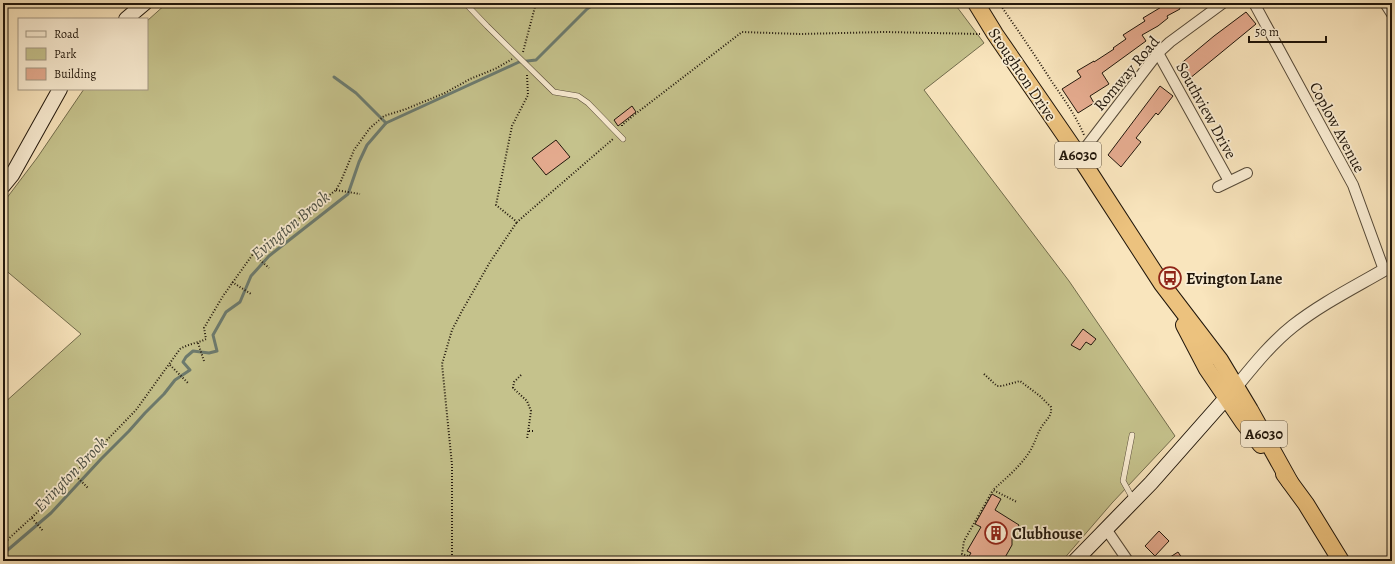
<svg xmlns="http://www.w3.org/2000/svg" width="1395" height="564" viewBox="0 0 1395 564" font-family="Alegreya,serif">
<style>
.green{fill:#c5c28c;stroke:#726c4c}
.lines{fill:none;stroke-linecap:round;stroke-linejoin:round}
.stream{stroke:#6c7b6f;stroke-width:3}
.building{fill:#e5ab8f;stroke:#20160b}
.service-casing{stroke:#564a38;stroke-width:6}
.minor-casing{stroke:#564a38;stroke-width:12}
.tertiary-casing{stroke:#564a38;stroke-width:14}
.secondary-casing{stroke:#20160b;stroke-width:16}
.trunk-casing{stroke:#20160b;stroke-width:18}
.path{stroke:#20160b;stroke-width:2;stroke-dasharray:1 2;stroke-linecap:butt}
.service{stroke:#fbeed4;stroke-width:5}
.minor{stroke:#fbeed4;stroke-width:10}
.tertiary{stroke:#fbeed4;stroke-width:12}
.secondary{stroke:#fbeed4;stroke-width:14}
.trunk{stroke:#ecc27e;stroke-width:16}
.labels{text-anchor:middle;stroke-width:3.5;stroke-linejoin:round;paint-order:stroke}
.shield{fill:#fbeed4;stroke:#625747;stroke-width:1}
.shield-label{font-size:15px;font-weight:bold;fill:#20160b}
.street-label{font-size:16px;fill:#20160b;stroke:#fbeed4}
.poi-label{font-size:16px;font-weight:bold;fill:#20160b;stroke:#fbeed4;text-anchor:start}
.water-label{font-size:17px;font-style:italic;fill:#4c5145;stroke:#fbeed4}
</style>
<rect width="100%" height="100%" fill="#f9e5bd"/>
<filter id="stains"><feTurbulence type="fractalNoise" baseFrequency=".005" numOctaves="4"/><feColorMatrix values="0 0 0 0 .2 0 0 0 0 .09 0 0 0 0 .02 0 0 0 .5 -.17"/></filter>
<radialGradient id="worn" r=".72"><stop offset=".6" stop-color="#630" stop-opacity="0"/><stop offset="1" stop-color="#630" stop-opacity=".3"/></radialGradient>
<polygon class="green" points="167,3 954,3 984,43 924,90 1069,281 1175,436 1112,503 1062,561 3,561 3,404 81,334 3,268 3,203 37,158 84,89 147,89 147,21"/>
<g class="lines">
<g class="stream">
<polyline points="334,77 356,93 386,123"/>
<polyline points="3,554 51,513 101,459 129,431 145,413 164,394 175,380 190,370 183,362 186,357 193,351 209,353 217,351 213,335 226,312 240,302 251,276 269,256 348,194 359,162 367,145 386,123 519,62 536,60 587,9 596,3"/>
</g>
</g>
<g class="building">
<polygon points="1168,3 1177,3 1180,9 1167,16 1168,18 1158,26 1142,35 1146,41 1102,73 1109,84 1090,96 1094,103 1078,113 1062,89 1081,77 1077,71 1094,61 1094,62 1114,49 1113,48 1126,39 1123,35 1145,21 1143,18"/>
<polygon points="1246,12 1256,24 1189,79 1178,66 1214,36"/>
<polygon points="1160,86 1173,96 1158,115 1156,113 1136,138 1141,142 1121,167 1108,155"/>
<polygon points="632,106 636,112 618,126 614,120"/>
<polygon points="556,140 570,157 546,175 532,158"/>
<polygon points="1083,329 1096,339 1091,345 1086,342 1080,350 1071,345"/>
<polygon points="992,494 1001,499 995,510 1019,525 1012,538 1012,545 1003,561 966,561 971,553 967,551 981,527 975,524"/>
<polygon points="1159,531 1169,541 1155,556 1145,546"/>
<polygon points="1178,552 1184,561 1164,561"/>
</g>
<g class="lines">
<g class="service-casing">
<g id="service">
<polyline points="465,3 487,26 554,92 578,96 588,103 623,139"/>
<polyline points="1132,435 1123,481 1133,499"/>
</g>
</g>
<g class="minor-casing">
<g id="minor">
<polyline points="1254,3 1353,185 1384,270"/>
<polyline points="1385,3 1392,14"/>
<polyline points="1158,53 1229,181"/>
<polyline points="1079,156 1158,53 1170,42 1223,3"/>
<polyline points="1218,187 1247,173"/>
<polyline points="1106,529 1128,561"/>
</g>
</g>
<g class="tertiary-casing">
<path id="tertiary" d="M1231 393C1250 370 1269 345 1293 326 1321 304 1353 288 1384 270L1392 267"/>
</g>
<g class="secondary-casing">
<g id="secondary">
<polyline points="126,19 145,3"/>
<polyline points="3,186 12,175 60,89"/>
<polyline points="1075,561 1151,483 1226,398"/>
</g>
</g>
<g class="trunk-casing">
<g id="trunk">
<polyline points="976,3 995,34 1079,156 1162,284 1220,360 1250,410 1290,482"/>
<polyline points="1184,325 1207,369 1243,422 1261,445"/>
<polyline points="1284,474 1306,504 1341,561"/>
</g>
</g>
<g class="path">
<path d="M999 3C1017 29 1035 55 1052 82 1064 99 1076 116 1084 135"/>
<polyline points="523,52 536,3"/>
<polyline points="527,75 528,95 512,126 496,205 517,222 613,139"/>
<polyline points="622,126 622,125 634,115 742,32 800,34 885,32 980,34"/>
<polyline points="336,190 360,194"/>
<polyline points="253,254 269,268"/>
<polyline points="232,282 251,294"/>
<polyline points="198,343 204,361"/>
<polyline points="170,365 188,383"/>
<path d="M984 374 997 386H1002L1020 381 1040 396 1051 407C1052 416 1047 419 1042 426 1037 434 1035 443 1030 451 1020 467 1006 478 993 490L1017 502"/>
<polyline points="521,375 514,382 513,388 527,401 531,411 527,439"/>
<polyline points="529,431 535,431"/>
<polyline points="74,474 88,488"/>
<polyline points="32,518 43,531"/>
<path d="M3 544 57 494 74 474 136 410 180 349C188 344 198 343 206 339L204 328 223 296 253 254 336 190 341 181 354 150 370 128 384 116 406 109 445 93 470 79 497 68 512 59"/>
<polyline points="968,556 962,554 964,541 993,490"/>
<polyline points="452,561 452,465 442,364 452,330 462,311 490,262 517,222"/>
</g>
<use href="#service" class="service"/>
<use href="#minor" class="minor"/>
<use href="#tertiary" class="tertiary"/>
<use href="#secondary" class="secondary"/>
<use href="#trunk" class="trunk"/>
</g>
<defs>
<g id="bus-ring" transform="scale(1.15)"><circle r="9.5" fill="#fbeed4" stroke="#8f2418" stroke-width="1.5"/><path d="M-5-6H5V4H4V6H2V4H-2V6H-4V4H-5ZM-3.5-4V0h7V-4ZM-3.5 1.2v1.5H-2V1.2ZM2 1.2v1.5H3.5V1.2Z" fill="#8f2418"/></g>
<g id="building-ring" transform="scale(1.15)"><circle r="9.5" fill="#fbeed4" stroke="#8f2418" stroke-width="1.5"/><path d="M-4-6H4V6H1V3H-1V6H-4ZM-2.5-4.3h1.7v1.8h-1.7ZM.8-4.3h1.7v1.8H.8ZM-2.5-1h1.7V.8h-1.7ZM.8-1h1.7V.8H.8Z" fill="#8f2418"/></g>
</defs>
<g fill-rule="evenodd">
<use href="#bus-ring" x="1170" y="278"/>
<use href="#building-ring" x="996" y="533"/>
</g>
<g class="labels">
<g class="shield">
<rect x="1055" y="142" width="46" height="26" rx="3"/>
<rect x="1241" y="421" width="46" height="26" rx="3"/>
</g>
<g class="shield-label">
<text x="1078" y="160">A6030</text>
<text x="1264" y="439">A6030</text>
</g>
<g class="street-label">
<text transform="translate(1126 73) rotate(-50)" y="6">Romway Road</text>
<text transform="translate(1023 74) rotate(56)" y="6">Stoughton Drive</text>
<text transform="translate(1207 110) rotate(61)" y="6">Southview Drive</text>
<text transform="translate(1338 127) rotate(62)" y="6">Coplow Avenue</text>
</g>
<g class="poi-label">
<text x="1186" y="284">Evington Lane</text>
<text x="1012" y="539">Clubhouse</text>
</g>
<g class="water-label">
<text transform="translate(290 225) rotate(-40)" y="6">Evington Brook</text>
<text transform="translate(70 474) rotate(-46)" y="6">Evington Brook</text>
</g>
</g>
<rect width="1395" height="564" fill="none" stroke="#f9e5bd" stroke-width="16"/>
<rect x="4" y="4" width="1387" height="556" fill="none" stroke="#20160b" stroke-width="2"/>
<rect x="8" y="8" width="1379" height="548" fill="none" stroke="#20160b"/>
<rect x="18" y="18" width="130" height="72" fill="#fbeed4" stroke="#a39884"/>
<rect x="26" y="31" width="20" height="6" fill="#fbeed4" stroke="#a39884"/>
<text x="54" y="38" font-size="12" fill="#20160b">Road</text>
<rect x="26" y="48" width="20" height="12" fill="#c5c28c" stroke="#a39884"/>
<text x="54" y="58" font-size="12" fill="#20160b">Park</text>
<rect x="26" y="68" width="20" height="12" fill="#e5ab8f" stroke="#a39884"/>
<text x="54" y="78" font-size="12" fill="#20160b">Building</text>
<path d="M1249 36v6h77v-6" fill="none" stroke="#20160b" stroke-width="2"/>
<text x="1255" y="36" font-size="12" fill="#20160b" stroke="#fbeed4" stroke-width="3" paint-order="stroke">50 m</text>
<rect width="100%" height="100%" filter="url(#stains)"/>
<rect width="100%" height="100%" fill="url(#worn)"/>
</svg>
